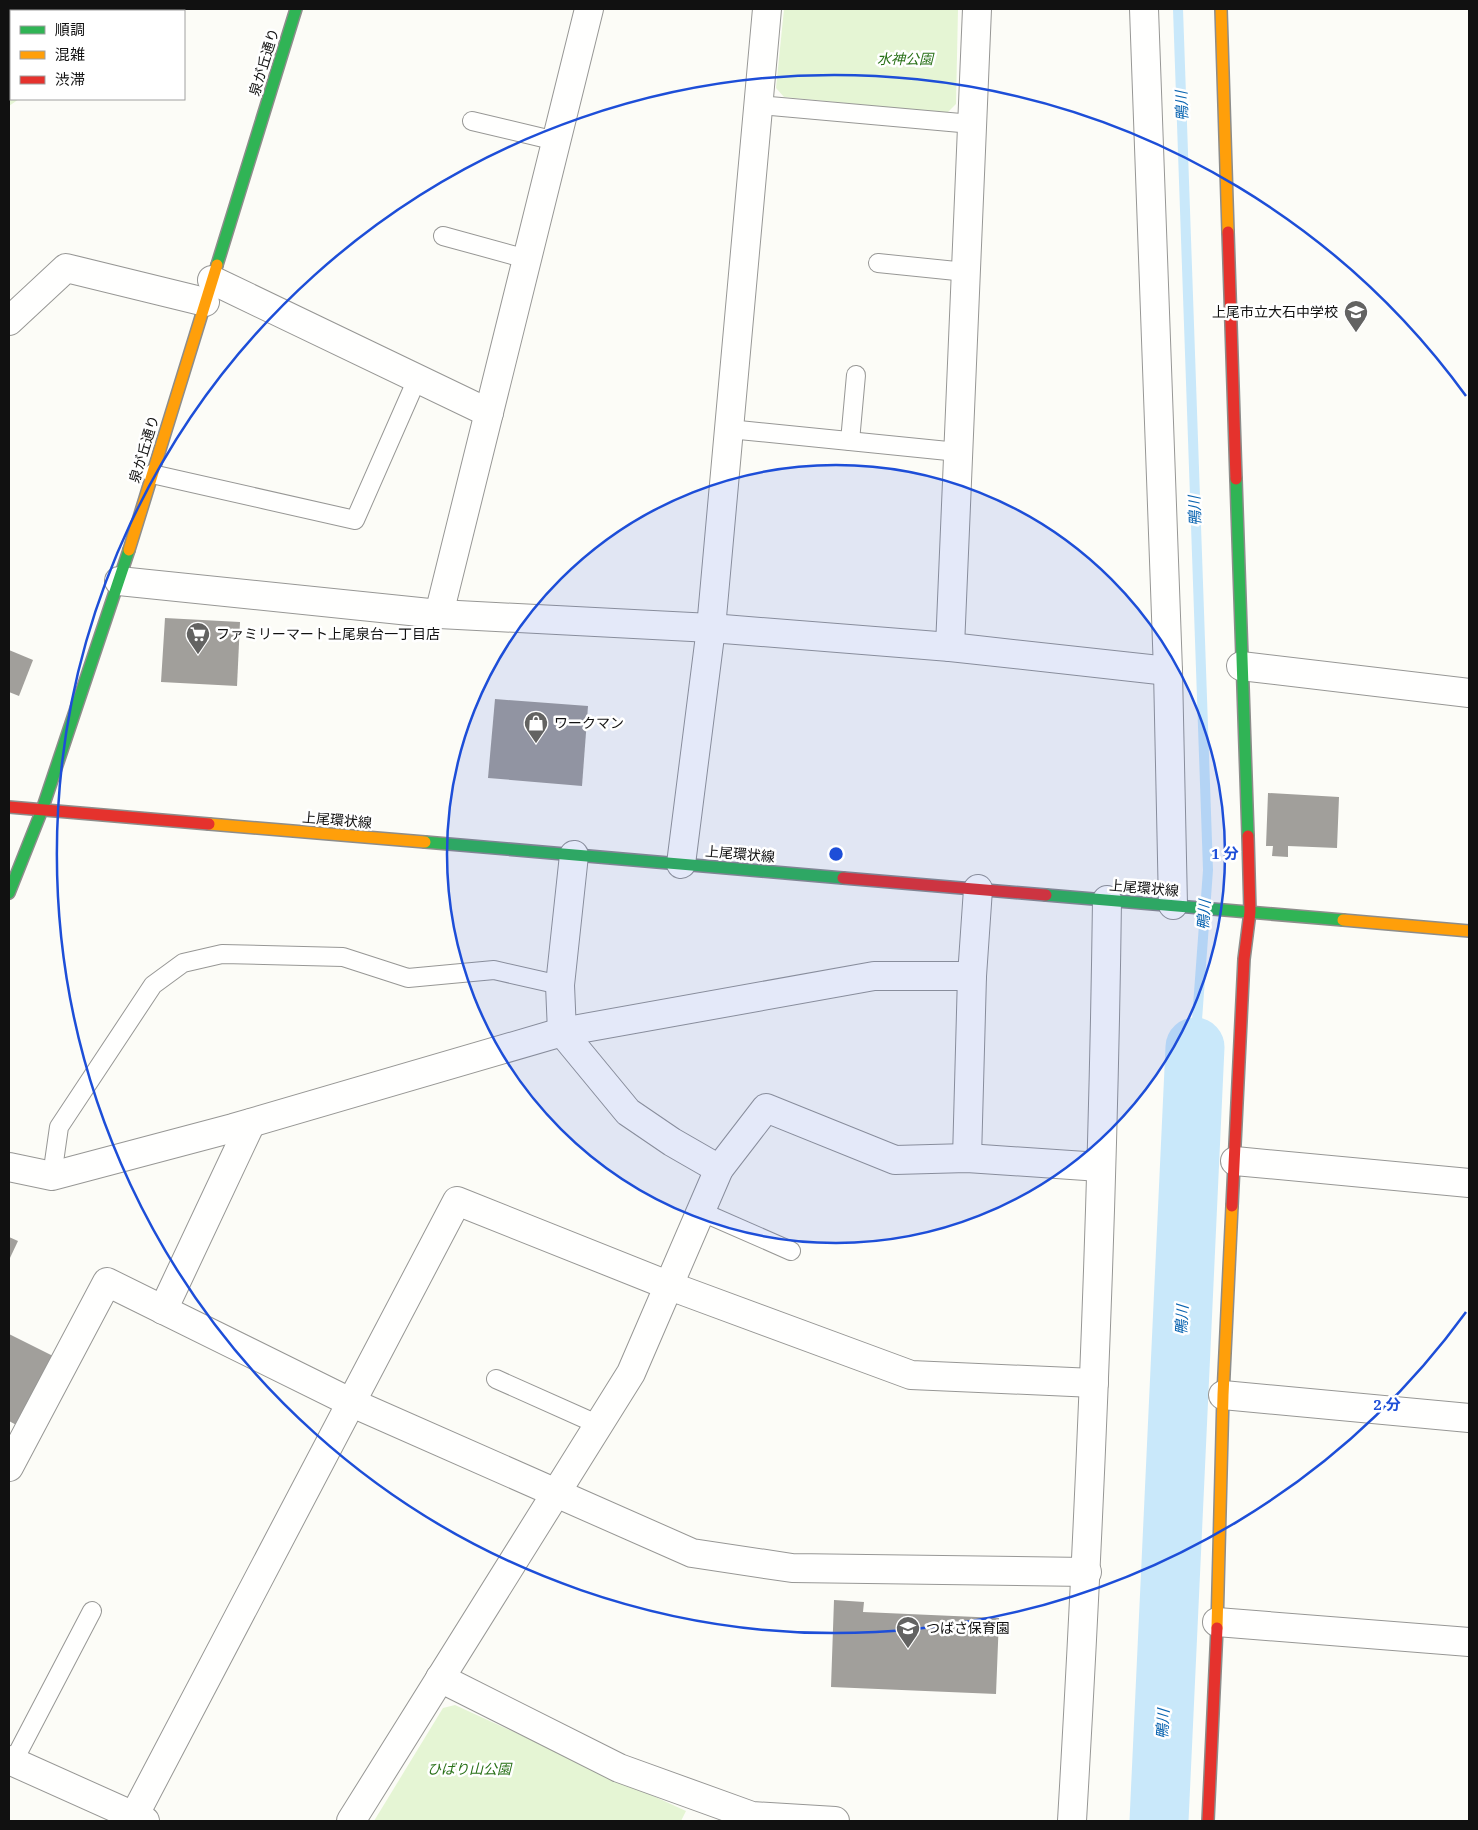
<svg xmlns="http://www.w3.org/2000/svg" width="1478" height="1830" viewBox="0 0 1478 1830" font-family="'Noto Serif','Noto Sans JP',serif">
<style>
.green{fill:#e5f5d4}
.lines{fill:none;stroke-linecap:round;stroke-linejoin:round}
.stream{stroke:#c9e8fa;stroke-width:10}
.river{stroke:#c9e8fa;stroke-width:59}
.building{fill:#a19f9b}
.lane-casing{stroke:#979795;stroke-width:20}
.street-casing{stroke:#979795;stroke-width:30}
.fast-casing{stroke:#8d8d8b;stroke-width:14}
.slow-casing{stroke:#8d8d8b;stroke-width:14}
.jam-casing{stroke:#8d8d8b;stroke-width:14}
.lane{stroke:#fffffe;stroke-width:18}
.street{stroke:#fffffe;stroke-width:28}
.fast{stroke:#30b455;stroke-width:11}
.slow{stroke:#ff9f0a;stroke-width:11}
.jam{stroke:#e5322d;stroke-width:11}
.ring{fill:none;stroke:#1d4ed8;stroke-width:2.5}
.labels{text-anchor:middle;stroke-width:5;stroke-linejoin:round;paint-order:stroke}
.park-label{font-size:14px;font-style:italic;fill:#297118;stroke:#fff}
.street-label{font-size:14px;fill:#111;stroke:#fff}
.poi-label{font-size:14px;fill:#111;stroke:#fff;text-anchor:start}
.water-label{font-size:15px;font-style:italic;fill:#0b65b1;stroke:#fff}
.centre{fill:#1d4ed8;stroke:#fff;stroke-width:2.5}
.ring-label{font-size:15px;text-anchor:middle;font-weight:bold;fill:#1d4ed8;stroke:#fff;stroke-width:5;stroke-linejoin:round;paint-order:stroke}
</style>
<rect width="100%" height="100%" fill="#fcfcf7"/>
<g class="green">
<polygon points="9,9 158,9 154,11 11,11 11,99 19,99 9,106"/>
<polygon points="784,9 958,9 956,104 947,113 784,97 776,88"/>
<polygon points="455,1705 686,1811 681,1821 374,1821 443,1708"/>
</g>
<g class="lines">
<polyline class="stream" points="1178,9 1208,870 1195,1047"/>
<polyline class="river" points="1159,1821 1195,1047"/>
</g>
<g class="building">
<polygon points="165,618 240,622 237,686 161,682"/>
<polygon points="9,650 33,660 19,696 9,692"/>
<polygon points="495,699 588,706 582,786 488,778"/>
<polygon points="1268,793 1339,797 1337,848 1288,846 1288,857 1272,856 1273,846 1266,846"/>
<polygon points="9,1237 18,1241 9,1260"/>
<polygon points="9,1334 57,1358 22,1428 9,1421"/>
<polygon points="834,1600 864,1602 863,1612 999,1618 996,1694 831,1687"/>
</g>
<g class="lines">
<g class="lane-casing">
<g id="lane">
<polyline points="759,105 972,124"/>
<polyline points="472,121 556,141"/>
<polyline points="443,236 527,259"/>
<polyline points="878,263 966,272"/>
<polyline points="729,429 958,452"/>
<polyline points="850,441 856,375"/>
<polyline points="152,474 355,520 417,379"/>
<polyline points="52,1176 59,1127 153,985 183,963 222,954 343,957 408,978 494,970 560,985"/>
<polyline points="702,1212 791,1251"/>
<polyline points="496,1379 599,1425"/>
<polyline points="13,1762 92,1611"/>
</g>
</g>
<g class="street-casing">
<g id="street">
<polyline points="1144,9 1168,671 1173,905"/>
<polyline points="212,280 489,413"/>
<polyline points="9,321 66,268 205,302"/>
<polyline points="119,581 439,614 711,628 950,647 1168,671"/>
<polyline points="439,614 589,9"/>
<polyline points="950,647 977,9"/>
<polyline points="1241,666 1469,693"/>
<polyline points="574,855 560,985 562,1032 628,1112 672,1142 719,1169"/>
<polyline points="681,864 711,628 767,9"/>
<polyline points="967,1158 972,976 978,889"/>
<polyline points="1235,1161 1469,1183"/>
<polyline points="9,1167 52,1176 233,1128 562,1032 874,976 972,976"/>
<polyline points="163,1310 251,1123"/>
<polyline points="1223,1395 1469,1418"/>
<polyline points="9,1467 107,1282 350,1402 692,1553 792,1568 1087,1572"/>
<polyline points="1217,1622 1469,1642"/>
<polyline points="440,1678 619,1768 752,1816 835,1821"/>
<polyline points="9,1760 145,1821"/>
<polyline points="134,1816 457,1201 670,1286 911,1375 1094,1383"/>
<polyline points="351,1821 631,1373 719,1169 766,1108 895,1160 967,1158 1100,1167"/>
<path d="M1072 1821C1090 1514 1103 1207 1107 900"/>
</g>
</g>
<g class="fast-casing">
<g id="fast">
<polyline points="217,265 296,9"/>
<polyline points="1236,479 1248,836"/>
<polyline points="425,842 843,878"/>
<polyline points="9,893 42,810 129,550"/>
<polyline points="1046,895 1343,920"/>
</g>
</g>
<g class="slow-casing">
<g id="slow">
<polyline points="1221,9 1228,232"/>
<polyline points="129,550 217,265"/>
<polyline points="209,824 425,842"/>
<polyline points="1343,920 1469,931"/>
<polyline points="1217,1628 1223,1395 1232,1206"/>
</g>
</g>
<g class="jam-casing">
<g id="jam">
<polyline points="1228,232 1236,479"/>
<polyline points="9,807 209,824"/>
<polyline points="843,878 1046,895"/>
<polyline points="1232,1206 1244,959 1250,912 1248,836"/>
<polyline points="1208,1821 1217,1628"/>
</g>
</g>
<use href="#lane" class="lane"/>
<use href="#street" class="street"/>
<use href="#fast" class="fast"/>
<use href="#slow" class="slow"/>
<use href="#jam" class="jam"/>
</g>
<circle cx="836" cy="854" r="389" fill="#1d4ed8" fill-opacity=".12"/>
<g class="ring">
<circle cx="836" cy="854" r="389"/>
<path d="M1466 1312A779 779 0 1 1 1466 396"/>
</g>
<defs>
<g id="school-pin" transform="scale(1.25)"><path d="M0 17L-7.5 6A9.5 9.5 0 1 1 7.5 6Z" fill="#636362" stroke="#fff"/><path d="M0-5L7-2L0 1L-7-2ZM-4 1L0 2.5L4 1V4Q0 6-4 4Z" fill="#fff"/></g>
<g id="supermarket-pin" transform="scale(1.25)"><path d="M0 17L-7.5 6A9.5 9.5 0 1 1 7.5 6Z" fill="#636362" stroke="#fff"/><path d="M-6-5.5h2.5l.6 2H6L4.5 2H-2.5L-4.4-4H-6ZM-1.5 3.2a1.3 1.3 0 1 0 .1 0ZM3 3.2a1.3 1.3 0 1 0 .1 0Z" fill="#fff"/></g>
<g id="shop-pin" transform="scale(1.25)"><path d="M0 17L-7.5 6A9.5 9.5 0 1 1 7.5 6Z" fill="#636362" stroke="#fff"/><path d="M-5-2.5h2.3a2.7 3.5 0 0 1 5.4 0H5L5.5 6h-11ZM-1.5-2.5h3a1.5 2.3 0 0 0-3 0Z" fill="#fff"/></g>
</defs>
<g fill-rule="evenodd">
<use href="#school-pin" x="1356" y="312"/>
<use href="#supermarket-pin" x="198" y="634"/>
<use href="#shop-pin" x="536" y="723"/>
<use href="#school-pin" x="908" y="1628"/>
</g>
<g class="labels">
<g class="park-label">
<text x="905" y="64">水神公園</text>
<text x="469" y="1774">ひばり山公園</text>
</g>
<g class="street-label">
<text transform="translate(264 62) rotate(-73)" y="5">泉が丘通り</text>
<text transform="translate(144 449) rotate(-73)" y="5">泉が丘通り</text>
<text transform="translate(337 820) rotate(5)" y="5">上尾環状線</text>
<text transform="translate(740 854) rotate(5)" y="5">上尾環状線</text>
<text transform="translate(1144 888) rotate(5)" y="5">上尾環状線</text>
</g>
<g class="poi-label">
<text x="1338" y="317" text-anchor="end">上尾市立大石中学校</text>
<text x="216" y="639">ファミリーマート上尾泉台一丁目店</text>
<text x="554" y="728">ワークマン</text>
<text x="926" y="1633">つばさ保育園</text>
</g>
<g class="water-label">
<text transform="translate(1182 106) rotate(-92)" y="5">鴨川</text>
<text transform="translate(1195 511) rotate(-92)" y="5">鴨川</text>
<text transform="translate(1204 915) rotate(-86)" y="5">鴨川</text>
<text transform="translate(1182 1320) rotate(-87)" y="5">鴨川</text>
<text transform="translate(1163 1724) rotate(-87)" y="5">鴨川</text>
</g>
</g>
<circle cx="836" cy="854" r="8" class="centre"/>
<g class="ring-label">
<text x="1225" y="859">1 分</text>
<text x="1387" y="1410">2 分</text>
</g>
<rect width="1478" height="1830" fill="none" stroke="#111111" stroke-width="20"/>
<rect x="10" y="10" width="175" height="90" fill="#ffffff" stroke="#a0a0a0"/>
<rect x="20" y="26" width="25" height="8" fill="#30b455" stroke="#a0a0a0"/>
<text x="55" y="35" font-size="15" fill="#111111">順調</text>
<rect x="20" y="51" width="25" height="8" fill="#ff9f0a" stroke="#a0a0a0"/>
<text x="55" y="60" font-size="15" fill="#111111">混雑</text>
<rect x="20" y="76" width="25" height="8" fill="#e5322d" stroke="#a0a0a0"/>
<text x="55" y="85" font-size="15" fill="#111111">渋滞</text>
</svg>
